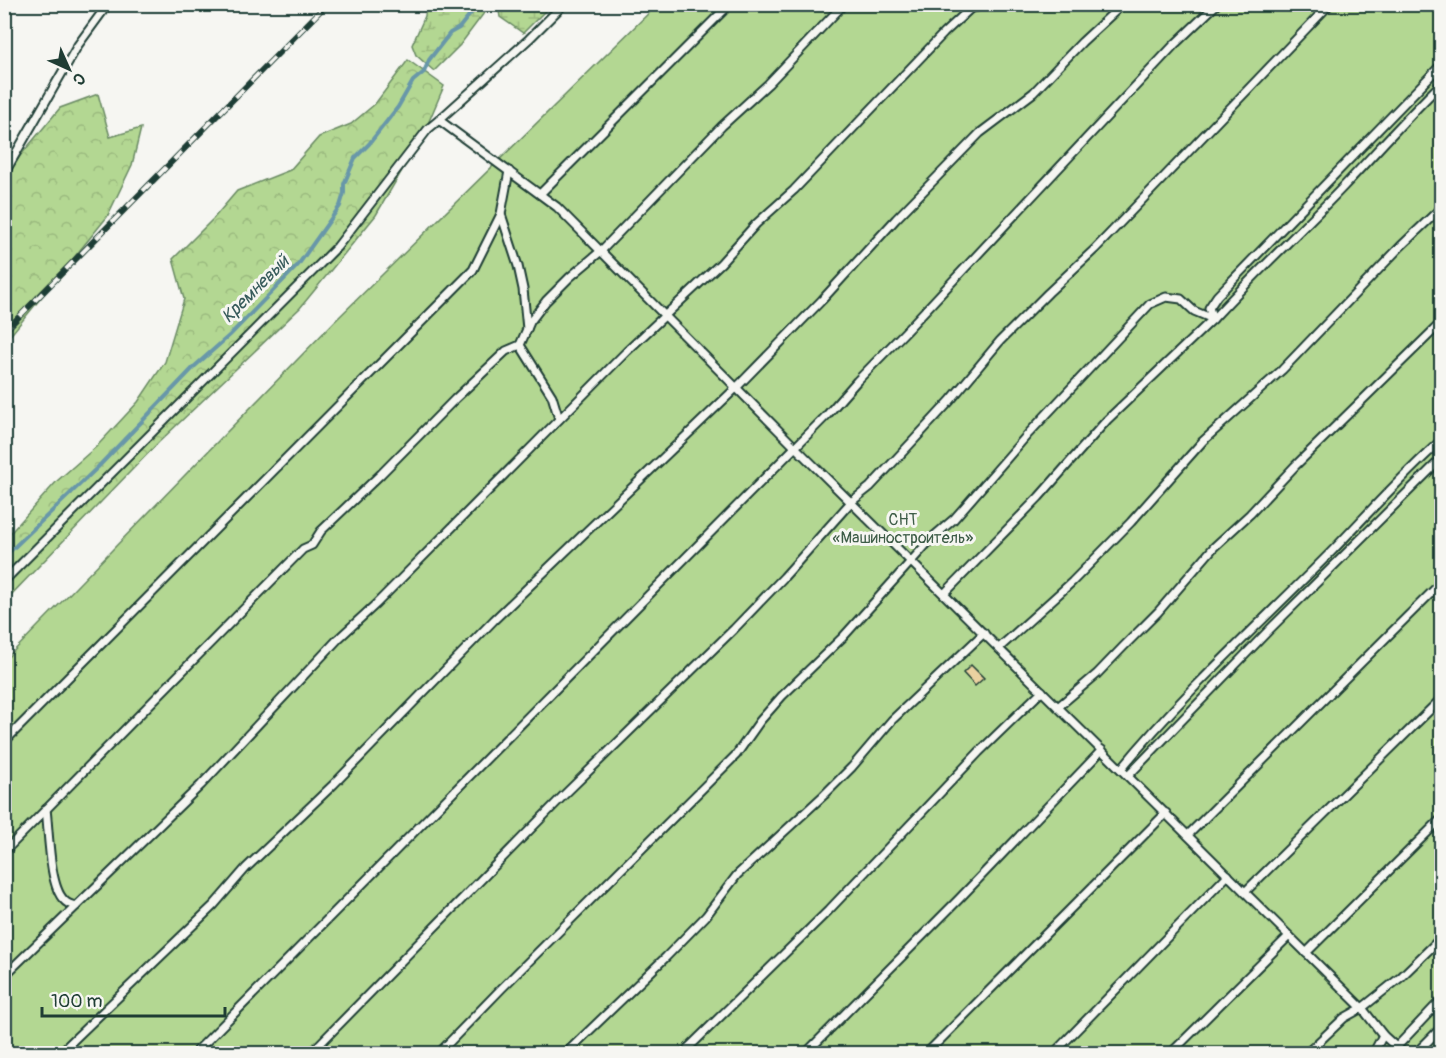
<svg xmlns="http://www.w3.org/2000/svg" width="1446" height="1058" viewBox="0 0 1446 1058" font-family="Pangolin,sans-serif">
<style>
.forest{fill:url(#forest-crowns);stroke:#698a63;stroke-width:1.5}
.wetland{fill:url(#wetland-marsh);stroke:#698a63;stroke-width:1.5}
.garden{fill:#b3d792;stroke:#698a63;stroke-width:1.5}
.lines{fill:none;stroke-linecap:round;stroke-linejoin:round}
.stream{stroke:#6797a9;stroke-width:4}
.building{fill:#ead1a0;stroke:#1f3d34;stroke-width:1.5}
.service-casing{stroke:#1f3d34;stroke-width:11}
.service{stroke:#f6f6f2;stroke-width:7}
.rail-casing{stroke:#1f3d34;stroke-width:6}
.rail{stroke:#f6f6f2;stroke-width:4;stroke-dasharray:11;stroke-linecap:butt}
.labels{text-anchor:middle;stroke-width:6;stroke-linejoin:round;paint-order:stroke}
.park-label{font-size:16px;fill:#3d5c47;stroke:#f6f6f2}
.water-label{font-size:18px;font-style:italic;fill:#375b5b;stroke:#f6f6f2}
</style>
<defs>
<pattern id="forest-crowns" width="20" height="18" patternUnits="userSpaceOnUse" patternTransform="scale(1.5)"><rect width="20" height="18" fill="#b3d792"/><path d="M2 6a3 3 0 1 1 6 0M12 15a3 3 0 1 1 6 0" fill="none" stroke="#9ab97e"/></pattern>
<pattern id="wetland-marsh" width="20" height="14" patternUnits="userSpaceOnUse" patternTransform="scale(1.5)"><rect width="20" height="14" fill="#b3d792"/><path d="M1 5h8M5 5V1M11 12h8M15 12V8" fill="none" stroke="#9ab97e"/></pattern>
</defs>
<rect width="100%" height="100%" fill="#f6f6f2"/>
<filter id="ink" filterUnits="userSpaceOnUse"><feTurbulence type="fractalNoise" baseFrequency=".0167" numOctaves="2"/><feDisplacementMap in="SourceGraphic" scale="12" xChannelSelector="R" yChannelSelector="G"/><feConvolveMatrix kernelMatrix="1 2 1 2 8 2 1 2 1" color-interpolation-filters="sRGB"/></filter>
<g filter="url(#ink)">
<g class="forest">
<polygon points="408,60 444,86 424,133 376,215 300,308 159,442 9,597 5,604 5,539 57,481 97,446 138,402 165,362 184,299 173,259 213,219 237,191 290,170 319,137 351,124 375,104"/>
<polygon points="98,94 110,137 141,128 132,165 107,217 5,342 5,179 20,156 60,108"/>
</g>
<g class="wetland">
<polygon points="426,5 490,5 460,45 434,71 416,55 412,45 425,16"/>
<polygon points="498,5 498,4 551,5 523,33 500,17"/>
</g>
<polygon class="garden" points="657,5 1441,5 1441,1053 5,1053 4,661 334,322"/>
<g class="lines">
<polyline class="stream" points="4,557 98,467 195,366 230,335 298,265 340,206 344,193 344,184 355,158 369,144 398,107 413,81 424,72 429,60 450,33 459,28 471,13 474,4"/>
</g>
<polygon class="building" points="971,665 984,678 975,686 963,673"/>
<g class="lines">
<g class="service-casing">
<g id="service">
<polyline points="439,120 529,39 564,4"/>
<polyline points="4,174 78,45 108,4"/>
<polyline points="540,194 730,4"/>
<polyline points="501,214 518,266 523,289 527,329 520,345 552,396 559,419"/>
<polyline points="527,329 530,322 546,301 570,277 601,251 722,126 768,84 844,4"/>
<polyline points="4,581 337,247 428,129 439,120 557,207 794,446 1362,1008 1383,1035 1404,1054"/>
<polyline points="944,594 1039,497 1107,420 1213,319 1209,308 1217,296 1442,64"/>
<polyline points="999,648 1072,582 1131,522 1203,441 1282,370 1401,246 1442,207"/>
<polyline points="1058,707 1097,674 1123,647 1158,612 1214,547 1250,514 1295,466 1442,322"/>
<polyline points="4,742 473,270 501,214 509,171"/>
<path d="M1121 769C1185 691 1262 622 1333 550 1369 513 1403 474 1442 440"/>
<polyline points="1128,776 1270,629 1442,458"/>
<path d="M46 809C49 831 49 886 64 900 67 904 72 905 76 906"/>
<polyline points="1188,835 1442,582"/>
<polyline points="4,852 303,549 312,545 321,531 381,474 455,399 506,351 520,345"/>
<polyline points="1245,892 1442,698"/>
<polyline points="1306,953 1442,818"/>
<polyline points="4,976 201,785 338,639 376,604 627,351 721,263 756,224 794,190 944,33 971,8 992,4"/>
<polyline points="59,1054 214,905 246,868 334,784 494,620 736,388 822,300 896,219 980,133 1033,93 1082,42 1123,4"/>
<polyline points="194,1054 827,415 857,381 905,332 1174,45 1217,4"/>
<polyline points="310,1054 564,795 734,629 784,577 851,502 870,487 913,441 950,401 1000,341 1048,293 1095,249 1330,4"/>
<path d="M438 1054 502 988 736 755 760 721 782 696 843 637 933 537 954 519 1029 433 1150 304 1166 297 1181 299 1194 311 1213 319C1255 273 1301 231 1344 186 1377 151 1408 116 1442 83"/>
<polyline points="565,1054 666,957 706,916 737,875 824,795 852,767 892,720 984,633"/>
<polyline points="682,1054 828,911 979,752 1042,691"/>
<polyline points="805,1054 959,899 1102,750"/>
<polyline points="926,1054 1166,813"/>
<polyline points="1053,1054 1228,875"/>
<polyline points="1170,1054 1289,936"/>
<polyline points="1306,1054 1344,1018 1362,1008 1401,977 1442,937"/>
<polyline points="1373,1054 1383,1035"/>
<polyline points="1390,1054 1442,999"/>
<polyline points="1415,1054 1442,1027"/>
</g>
</g>
<use href="#service" class="service"/>
<g class="rail-casing">
<polyline id="rail" points="4,332 327,4"/>
</g>
<use href="#rail" class="rail"/>
</g>
</g>
<g class="labels">
<g class="park-label">
<text x="903" y="525">СНТ<tspan x="903" dy="18">«Машиностроитель»</tspan></text>
</g>
<g class="water-label">
<text transform="translate(255 289) rotate(-45)" y="6">Кремневый</text>
</g>
</g>
<rect width="1446" height="1058" fill="none" stroke="#f6f6f2" stroke-width="24"/>
<rect x="12" y="12" width="1422" height="1034" fill="none" stroke="#1f3d34" stroke-width="2" filter="url(#ink)"/>
<g transform="translate(69 69) rotate(135)" stroke="#f6f6f2" stroke-width="4.5" paint-order="stroke">
<path d="M0-4.5L10 22L0 15L-10 22Z" fill="#1f3d34"/>
<text y="-9" font-size="16" font-weight="bold" text-anchor="middle" fill="#1f3d34">С</text>
</g>
<path d="M42 1007v9h183v-9" fill="none" stroke="#1f3d34" stroke-width="3"/>
<text x="51" y="1007" font-size="18" fill="#1f3d34" stroke="#f6f6f2" stroke-width="4.5" paint-order="stroke">100 m</text>
</svg>
